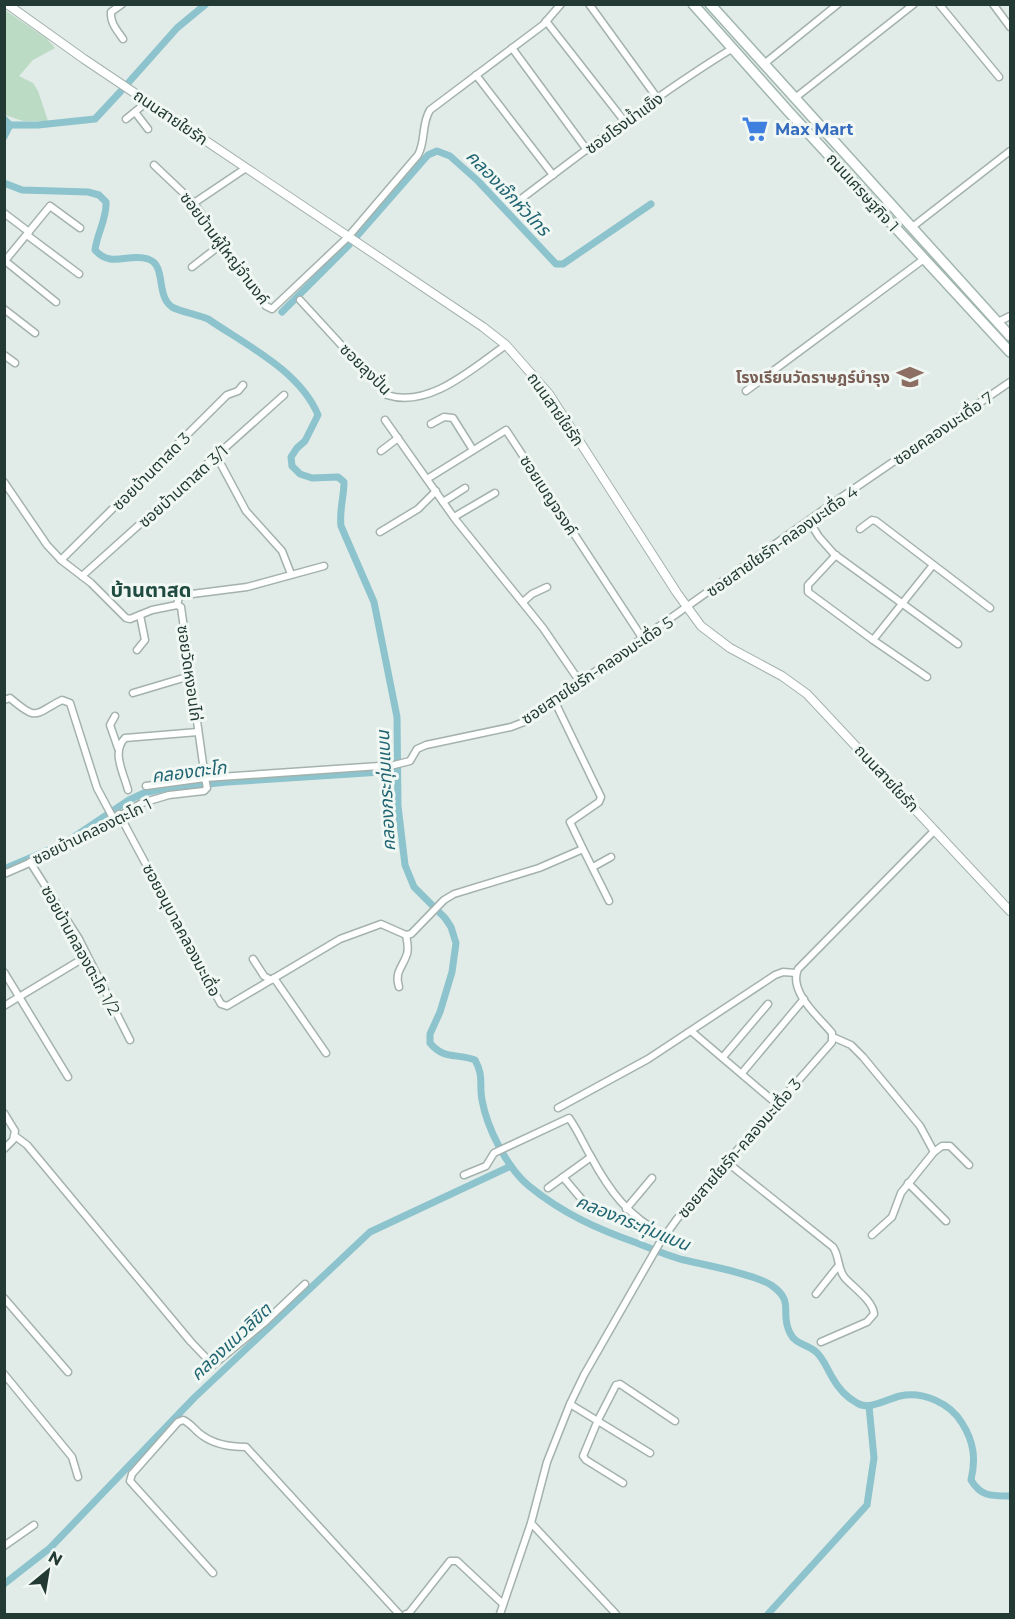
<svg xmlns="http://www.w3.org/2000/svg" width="1015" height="1619" viewBox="0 0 1015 1619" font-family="Montserrat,'Noto Sans Thai',sans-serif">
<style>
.green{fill:#bbdbc4}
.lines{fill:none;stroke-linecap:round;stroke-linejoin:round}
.canal{stroke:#8cc3cd;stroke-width:7}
.minor-casing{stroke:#a4b2ae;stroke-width:9}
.tertiary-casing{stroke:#a4b2ae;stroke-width:10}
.secondary-casing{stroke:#a1b6ae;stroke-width:12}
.minor{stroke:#fff;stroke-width:6}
.tertiary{stroke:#fff;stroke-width:8}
.secondary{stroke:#fff;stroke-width:9}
.labels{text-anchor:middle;stroke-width:6;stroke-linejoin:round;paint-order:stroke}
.street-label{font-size:16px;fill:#233a34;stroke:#f1f8f4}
.shop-label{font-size:16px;font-weight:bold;fill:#366cbe;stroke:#f1f8f4;text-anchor:start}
.education-label{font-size:16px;font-weight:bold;fill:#785e54;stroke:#f1f8f4;text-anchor:end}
.water-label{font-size:18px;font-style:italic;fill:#216572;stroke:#f1f8f4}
.quarter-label{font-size:20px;font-weight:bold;fill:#204b41;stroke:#f1f8f4}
</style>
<rect width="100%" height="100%" fill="#e1ebe7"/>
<polygon class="green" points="5,10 47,39 55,48 33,60 19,76 33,83 38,91 48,121 23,121 5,115"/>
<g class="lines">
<g class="canal">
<polyline points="129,82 177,28 206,4"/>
<polyline points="4,119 10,125 4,137"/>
<polyline points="10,125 38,125 95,119 121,91"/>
<path d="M4 183 22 190 88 192 99 195 106 202C107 219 97 233 95 250 112 269 129 252 148 259 167 265 155 295 172 307 178 311 199 315 208 319 246 345 300 371 318 415L305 441 297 448 291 457 292 466 300 474 312 478 338 477 344 482C344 497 339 511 341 526L374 602 397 717 398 806 405 865 414 887 445 918 451 927 456 943 452 972 440 1012 430 1034V1043C444 1060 456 1053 475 1060 484 1076 479 1084 482 1100 487 1128 507 1168 529 1186 562 1213 597 1229 637 1243 652 1249 668 1256 684 1260 705 1265 754 1274 771 1285 796 1302 779 1312 790 1333 795 1344 806 1344 815 1351 823 1357 827 1369 832 1377 838 1388 846 1397 857 1403 869 1411 887 1399 900 1396 923 1391 950 1403 962 1423 974 1442 976 1459 971 1480 981 1497 992 1496 1010 1496"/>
<polyline points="357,236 428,155 437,151 450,156 478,181 556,264 563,264 651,204"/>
<polyline points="282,312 349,245"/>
<polyline points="4,869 65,843 129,800 144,793 162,789 227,782 397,771"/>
<polyline points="4,1584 50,1548 194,1398 370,1232 511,1166"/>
<polyline points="768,1614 867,1505 874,1458 869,1406"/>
</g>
<g class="minor-casing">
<g id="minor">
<path d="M122 4 111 12C110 23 117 30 123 39"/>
<polyline points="589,4 658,99"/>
<polyline points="939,4 999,77"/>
<polyline points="993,4 1010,27"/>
<polyline points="546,21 625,122"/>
<polyline points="512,48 587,150"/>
<polyline points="764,64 838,4"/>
<polyline points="476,75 553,175"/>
<polyline points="795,98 914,4"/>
<polyline points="135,112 148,129"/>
<polyline points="126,119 147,102"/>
<path d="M154 165 194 203 249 285 266 306 272 309 348 237 418 155C426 141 421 124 430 110L543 25 561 4"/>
<path d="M517 202C587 149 658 94 733 48"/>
<polyline points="194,203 246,168"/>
<polyline points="4,213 29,232"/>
<polyline points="911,228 1010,151"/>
<polyline points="27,235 79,274"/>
<polyline points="4,260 56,302"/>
<polyline points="4,262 50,206 80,228"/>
<polyline points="192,267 223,243"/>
<path d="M300 300 387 395C429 409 473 368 506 345"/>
<polyline points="4,309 35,333"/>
<polyline points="998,322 1010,316"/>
<polyline points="4,355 15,363"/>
<polyline points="746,391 924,259"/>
<polyline points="385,420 455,519 543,628 580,682"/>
<polyline points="431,424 444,417 453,418 473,450"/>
<polyline points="381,451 398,438"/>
<polyline points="216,455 246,511 282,551 291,574"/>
<polyline points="427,479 506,430 643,639"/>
<polyline points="4,482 47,545 61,560 91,583 126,618 130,619 152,610 177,605 181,607 205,778 394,765 410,761 417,749 426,745 511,727 524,722 833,503 1010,382"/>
<polyline points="443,502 465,488"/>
<polyline points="454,517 495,493"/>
<polyline points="809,521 819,537 834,554 958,644"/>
<polyline points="860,529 872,520 876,521 990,608"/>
<polyline points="380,532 418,509 436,491"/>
<polyline points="836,555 808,585 808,592 873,640 927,677"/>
<polyline points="61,560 227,395 238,391 243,385"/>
<polyline points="82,576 284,395"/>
<polyline points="523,602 532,594 547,587"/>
<polyline points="177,605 179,597 184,595 247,587 324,566"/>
<polyline points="873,640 933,565"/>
<polyline points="137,650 145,640 140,615"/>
<polyline points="133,693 190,676"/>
<path d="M4 700 10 698C38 722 34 714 62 700L70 703 97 788 113 818"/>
<polyline points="115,716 110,725 118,748"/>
<path d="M128 790C124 774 111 752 125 738L198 732"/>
<polyline points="119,814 217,997 221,1004 227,1006 340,939 381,924 406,935 411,934 444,900 454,894 539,868 583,849 570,822 599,802 601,797 554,700"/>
<polyline points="583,849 609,901"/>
<polyline points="30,862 79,939 130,1040"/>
<polyline points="593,867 611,857"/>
<polyline points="4,874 66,847 142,803 169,795 204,791 207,788 205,778 146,786"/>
<polyline points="253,959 264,976 271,980"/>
<polyline points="4,972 68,1077"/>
<polyline points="274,978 326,1053"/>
<path d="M399 987C394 972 403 967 407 954 409 948 407 941 406 935"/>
<polyline points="4,1006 87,956"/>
<polyline points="691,1031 778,1105"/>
<polyline points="833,1037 851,1045 863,1057 920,1126 934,1152"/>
<polyline points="723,1057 768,1004"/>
<polyline points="742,1073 804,999"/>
<polyline points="558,1108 648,1059 775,975 783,972 796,973"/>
<polyline points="4,1113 15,1131 13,1140 4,1149"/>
<polyline points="15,1136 27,1145 191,1342 213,1365 264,1323 305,1284"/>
<path d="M728 1163 833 1247C840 1257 837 1269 845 1278 854 1288 873 1301 874 1314L867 1322 821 1342"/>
<path d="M464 1175 486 1166 494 1153 569 1118C577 1129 583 1143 590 1155 610 1192 627 1215 665 1236"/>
<polyline points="563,1177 589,1208 637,1228 653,1230"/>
<polyline points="908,1183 946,1221"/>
<polyline points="548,1188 591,1157"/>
<polyline points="626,1209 652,1178"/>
<polyline points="872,1235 892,1217 901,1193 934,1152 942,1146 950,1146 969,1165"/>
<polyline points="816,1294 839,1265"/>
<polyline points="4,1298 68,1372"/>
<polyline points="4,1374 72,1457 78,1477"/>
<polyline points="570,1404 650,1453"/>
<polyline points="623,1483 586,1460 583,1456 598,1420 616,1385 620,1384 675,1421"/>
<polyline points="531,1523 616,1614"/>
<polyline points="4,1546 34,1525"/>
<path d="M213 1573 130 1481 132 1474 178 1422 183 1420C191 1423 195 1431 203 1436 216 1445 230 1447 246 1447L399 1614"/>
<polyline points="406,1614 409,1613 450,1561 457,1561 503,1604"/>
<path d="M500 1614 531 1523 547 1462 570 1404 584 1375 659 1244 677 1219 832 1042V1033C819 1017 788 992 798 969L935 830"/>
</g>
</g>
<g class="tertiary-casing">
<polyline id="tertiary" points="7,4 84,59 483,327 506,345 549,394 677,593 701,626 730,648 782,676 807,694 1010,911"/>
</g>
<g class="secondary-casing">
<g id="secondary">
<polyline points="693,4 789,112 1010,352"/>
<polyline points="710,4 1010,336"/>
</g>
</g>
<use href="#minor" class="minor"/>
<use href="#tertiary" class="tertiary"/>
<use href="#secondary" class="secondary"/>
</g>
<defs>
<g id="supermarket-bare" transform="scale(2.07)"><path d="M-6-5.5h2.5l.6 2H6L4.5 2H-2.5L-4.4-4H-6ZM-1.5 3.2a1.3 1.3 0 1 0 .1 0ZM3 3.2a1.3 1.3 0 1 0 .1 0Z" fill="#3f7fe0" stroke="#f1f8f4" stroke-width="2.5" paint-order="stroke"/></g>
<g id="school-bare" transform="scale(2.07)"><path d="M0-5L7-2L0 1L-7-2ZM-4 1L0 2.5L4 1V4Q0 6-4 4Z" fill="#8d6e63" stroke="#f1f8f4" stroke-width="2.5" paint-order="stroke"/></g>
</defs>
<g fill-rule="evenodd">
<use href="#supermarket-bare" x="755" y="129"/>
<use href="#school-bare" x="910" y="377"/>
</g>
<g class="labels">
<g class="street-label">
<text transform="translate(171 117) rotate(34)" y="6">ถนนสายใยรัก</text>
<text transform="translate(624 123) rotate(-36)" y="6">ซอยโรงน้ำแข็ง</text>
<text transform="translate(863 192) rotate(48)" y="6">ถนนเศรษฐกิจ 1</text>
<text transform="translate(225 248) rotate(53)" y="6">ซอยบ้านผู้ใหญ่จำนงค์</text>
<text transform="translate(366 369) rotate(45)" y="6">ซอยลุงปั่น</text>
<text transform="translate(556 409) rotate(55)" y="6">ถนนสายใยรัก</text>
<text transform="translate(943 428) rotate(-34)" y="6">ซอยคลองมะเดื่อ 7</text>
<text transform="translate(151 471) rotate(-45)" y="6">ซอยบ้านตาสด 3</text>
<text transform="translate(183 486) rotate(-42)" y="6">ซอยบ้านตาสด 3/1</text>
<text transform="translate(549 495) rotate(57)" y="6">ซอยเบญจรงค์</text>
<text transform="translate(782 541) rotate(-35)" y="6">ซอยสายใยรัก-คลองมะเดื่อ 4</text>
<text transform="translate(597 670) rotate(-34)" y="6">ซอยสายใยรัก-คลองมะเดื่อ 5</text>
<text transform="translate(190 673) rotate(82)" y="6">ซอยวัดหงอนไก่</text>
<text transform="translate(887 778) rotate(47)" y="6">ถนนสายใยรัก</text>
<text transform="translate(92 831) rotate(-26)" y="6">ซอยบ้านคลองตะโก 1</text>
<text transform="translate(182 930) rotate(62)" y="6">ซอยอนุบาลคลองมะเดื่อ</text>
<text transform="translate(81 950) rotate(61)" y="6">ซอยบ้านคลองตะโก 1/2</text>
<text transform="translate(739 1148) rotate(-49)" y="6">ซอยสายใยรัก-คลองมะเดื่อ 3</text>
</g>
<g class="shop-label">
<text x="775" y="135">Max Mart</text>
</g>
<g class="education-label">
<text x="890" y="383">โรงเรียนวัดราษฎร์บํารุง</text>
</g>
<g class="water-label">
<text transform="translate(508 193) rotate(46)" y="6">คลองเจ๊กหัวไทร</text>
<text transform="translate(189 772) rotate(-7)" y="6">คลองตะโก</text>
<text transform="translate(386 791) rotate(-93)" y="6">คลองกระทุ่มแบน</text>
<text transform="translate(633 1223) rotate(22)" y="6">คลองกระทุ่มแบน</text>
<text transform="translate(231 1342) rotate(-43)" y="6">คลองแนวลิขิต</text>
</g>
<g class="quarter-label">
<text x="151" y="597">บ้านตาสด</text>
</g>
</g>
<rect width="1015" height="1619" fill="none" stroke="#233a34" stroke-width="12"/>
<g transform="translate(48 1571) rotate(30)" stroke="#f1f8f4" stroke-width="4.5" paint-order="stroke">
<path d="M0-4.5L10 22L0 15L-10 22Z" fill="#233a34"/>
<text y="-9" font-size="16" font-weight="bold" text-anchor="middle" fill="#233a34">N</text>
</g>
</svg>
